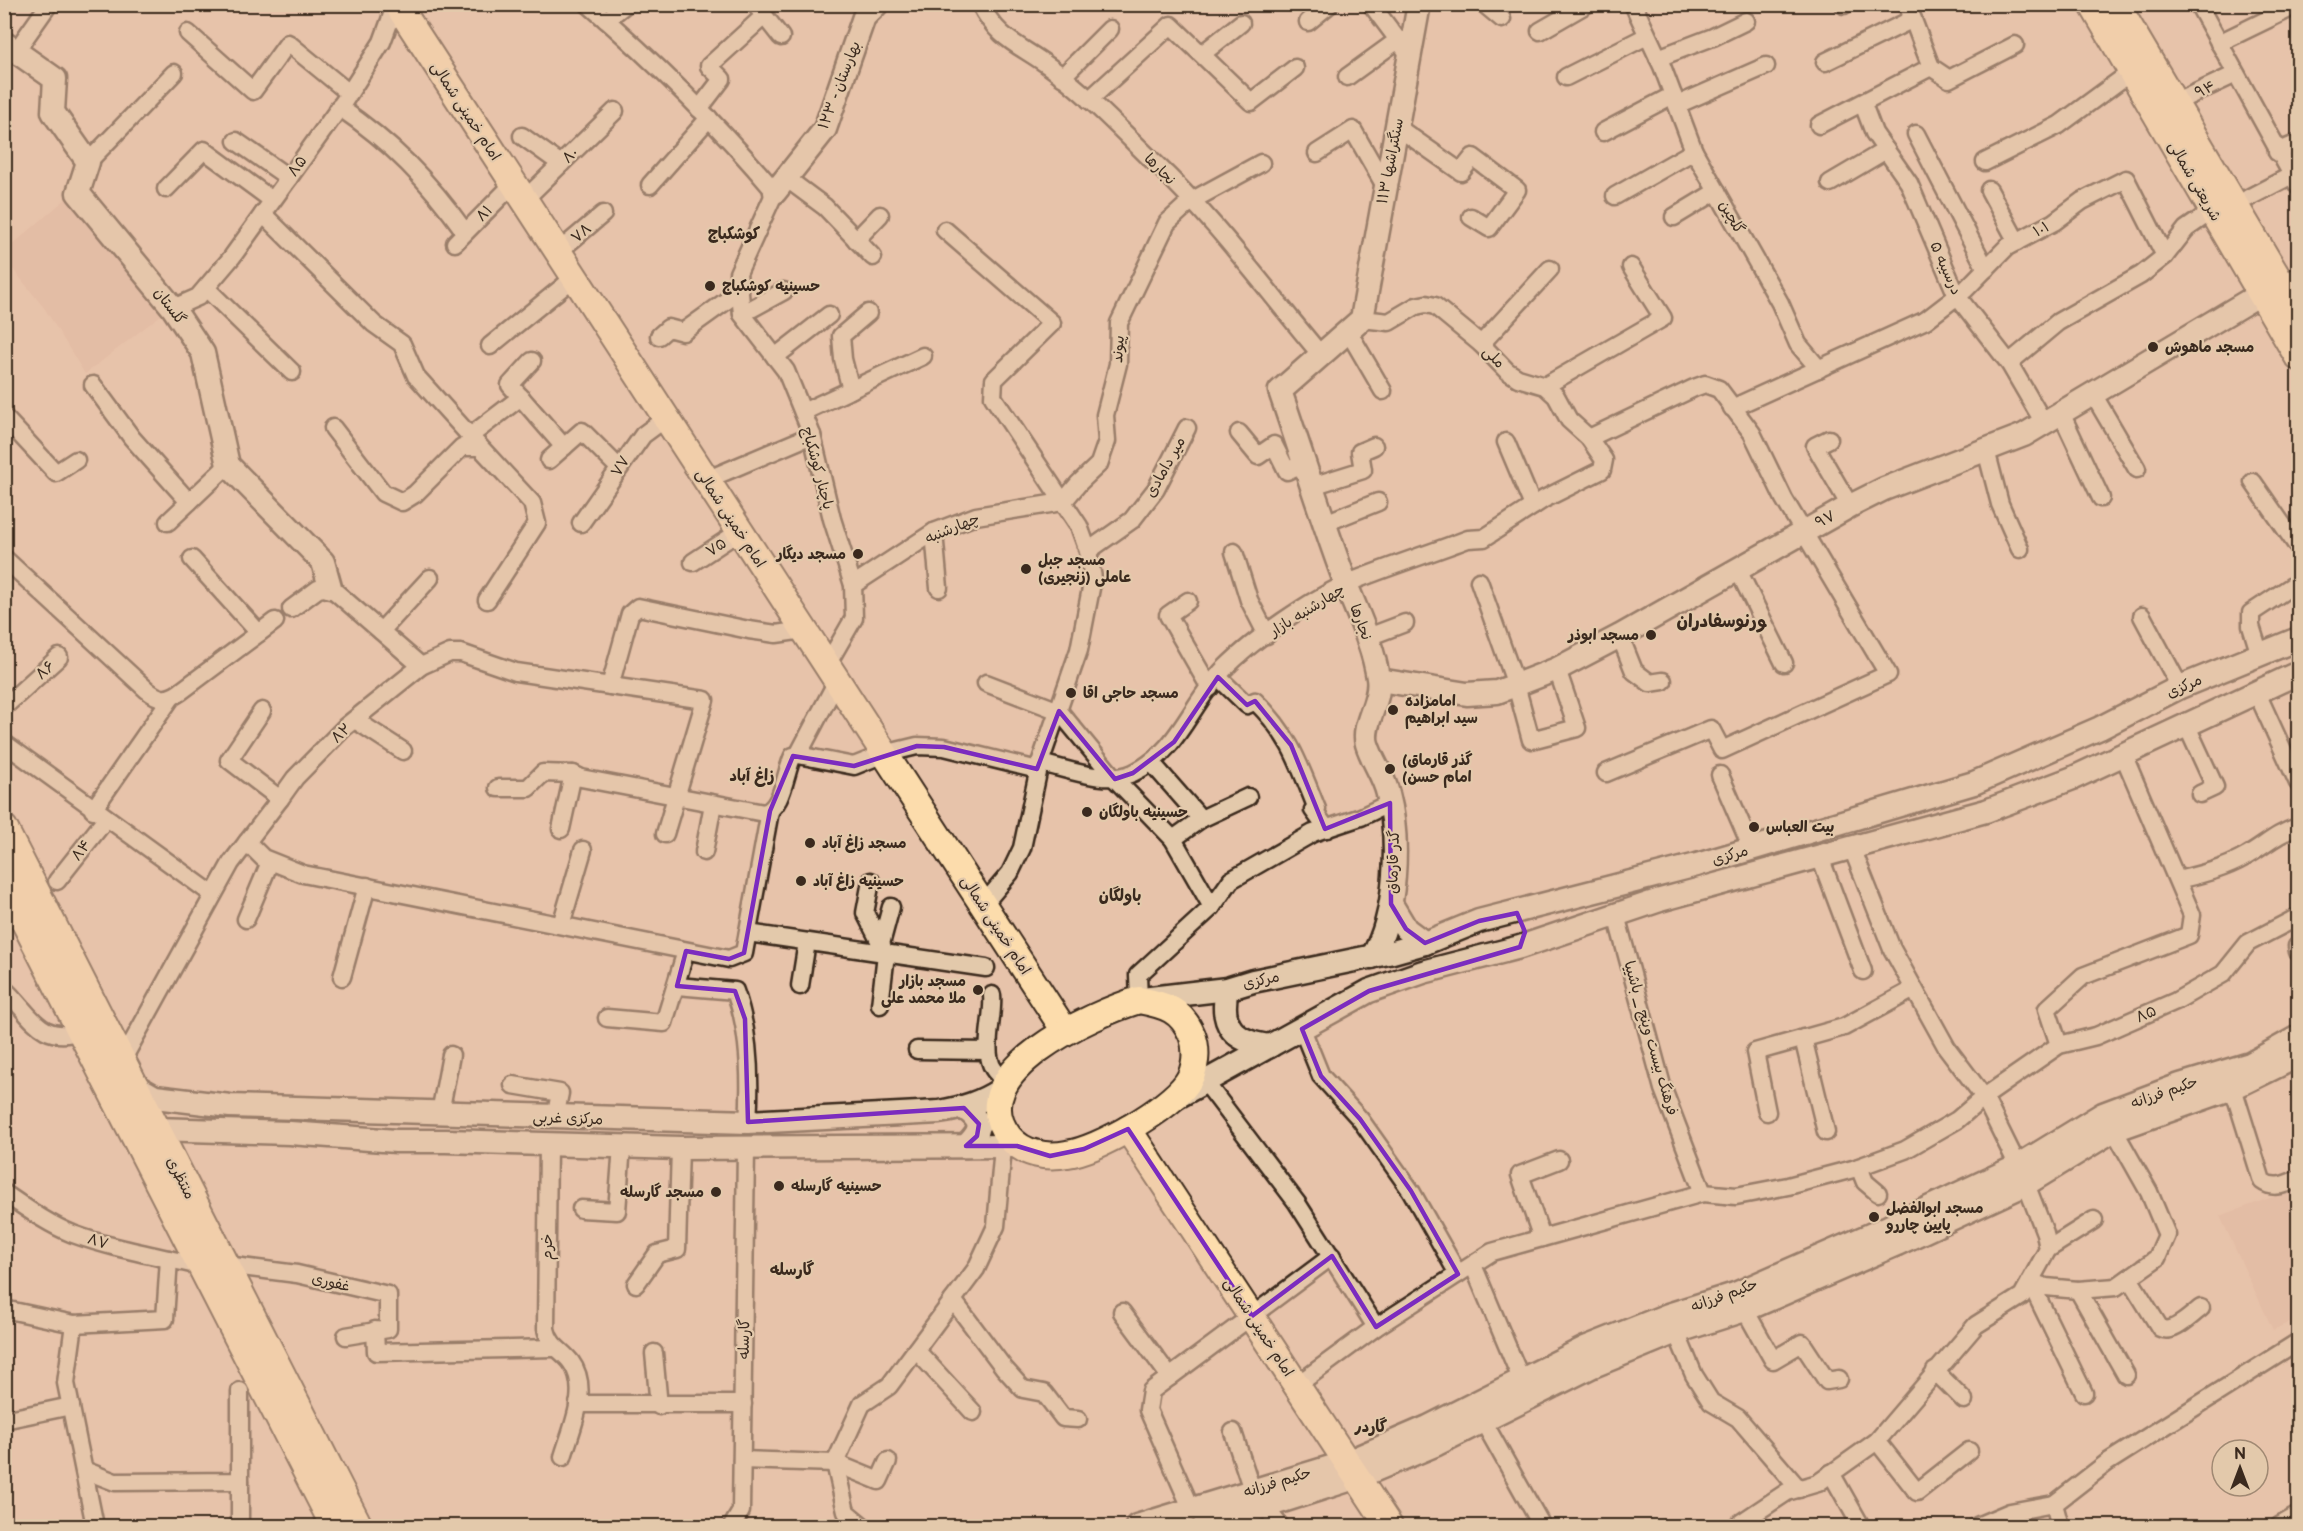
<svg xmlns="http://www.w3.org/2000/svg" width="2303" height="1531" viewBox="0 0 2303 1531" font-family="'Balsamiq Sans','Playpen Sans Arabic',sans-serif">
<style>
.built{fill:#deb5a0}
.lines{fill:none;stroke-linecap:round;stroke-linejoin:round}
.street-casing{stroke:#3b2a1e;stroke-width:21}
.secondary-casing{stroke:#3b2a1e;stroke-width:27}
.primary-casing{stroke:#3b2a1e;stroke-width:30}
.street{stroke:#e3c9ab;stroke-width:16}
.secondary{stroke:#e3c9ab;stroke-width:22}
.primary{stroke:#fcdcac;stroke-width:26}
.marked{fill:none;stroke:#7b2cbf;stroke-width:4.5;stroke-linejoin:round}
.poi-dot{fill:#3b2a1e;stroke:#e3c9ab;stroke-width:2}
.labels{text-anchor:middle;stroke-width:4.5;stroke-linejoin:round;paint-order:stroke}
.street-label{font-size:15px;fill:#3b2a1e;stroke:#e3c9ab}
.poi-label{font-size:15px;font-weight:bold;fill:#3b2a1e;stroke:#e3c9ab;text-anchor:start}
.neighbourhood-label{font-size:16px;font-weight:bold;fill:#3b2a1e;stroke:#e3c9ab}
.quarter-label{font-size:18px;font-weight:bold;fill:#3b2a1e;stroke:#e3c9ab}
</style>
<rect width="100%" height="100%" fill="#e7c3aa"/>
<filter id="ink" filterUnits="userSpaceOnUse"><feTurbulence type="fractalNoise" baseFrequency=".0167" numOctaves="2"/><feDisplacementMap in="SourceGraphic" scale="12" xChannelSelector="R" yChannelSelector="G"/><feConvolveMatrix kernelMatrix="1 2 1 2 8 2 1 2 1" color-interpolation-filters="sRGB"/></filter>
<g filter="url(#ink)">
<g class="built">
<polygon points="68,197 161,315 85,374 45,309 5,259 4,252"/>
<polygon points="2298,1188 2298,1318 2273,1330 2220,1216"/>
</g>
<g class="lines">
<g class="street-casing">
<g id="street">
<path d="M588 4C655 62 718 124 775 192L738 273 742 314 786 371 812 435 832 519 853 585 854 618 827 665"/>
<polyline points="755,4 781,37"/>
<path d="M980 4C999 41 1019 44 1050 67 1086 93 1121 130 1154 162 1215 219 1267 291 1321 355"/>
<polyline points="1371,4 1410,56"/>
<polyline points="1484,4 1502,19"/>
<polyline points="1633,4 1662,66 1694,151 1780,303 1798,344 1819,369"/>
<polyline points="1907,4 1931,67 1949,79 2015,45"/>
<polyline points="2198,4 2298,186"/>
<polyline points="1844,5 1845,4"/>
<polyline points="606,20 626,4"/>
<polyline points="1308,22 1330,4"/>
<polyline points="1540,31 1587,4"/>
<polyline points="188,33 253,91 288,43 349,93"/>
<polyline points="2219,43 2287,10 2289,4"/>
<polyline points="16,51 49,4"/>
<polyline points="1202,54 1241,23"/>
<polyline points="1658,58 1713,37 1746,21"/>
<polyline points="1825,62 1913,19"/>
<polyline points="1062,77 1110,29"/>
<polyline points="1347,77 1398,40"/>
<polyline points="1566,77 1647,36"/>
<polyline points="1089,100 1171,25 1251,102 1295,68"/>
<polyline points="2174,103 2236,74"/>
<polyline points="1863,104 1874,133 1909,183 1957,296 2009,363 2044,423"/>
<polyline points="1677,105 1766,66"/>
<path d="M339 107C392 143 428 180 465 232"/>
<polyline points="699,109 722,79 709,66 764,16"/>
<polyline points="1819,125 1931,67"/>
<polyline points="1397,127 1461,172 1473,157 1517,190 1489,228 1471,217"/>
<polyline points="1603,132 1673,95"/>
<polyline points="1916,134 1986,269"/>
<polyline points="522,136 561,164"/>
<polyline points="236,141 289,178"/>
<polyline points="2277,152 2298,143"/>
<polyline points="1317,153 1353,130 1385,186"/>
<polyline points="88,162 174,73"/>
<polyline points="1985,162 2059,125 2131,72"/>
<polyline points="786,178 825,207 873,257"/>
<polyline points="1830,183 1886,150"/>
<polyline points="650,185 709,118"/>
<polyline points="166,189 204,150 272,200"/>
<polyline points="1989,190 2017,242"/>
<polyline points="1615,196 1694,151"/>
<polyline points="2248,198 2292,175"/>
<polyline points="524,200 615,111"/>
<polyline points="263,214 374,324 402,344 416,376 480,447"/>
<polyline points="1674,217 1717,191"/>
<polyline points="945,230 1052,323 994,380 993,397 1079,526 1088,551 1093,578 1079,650 1040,763 1022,848 1010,873 983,905"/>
<polyline points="856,240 880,215"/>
<polyline points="455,243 514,183"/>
<polyline points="558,252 603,214"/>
<polyline points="2281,283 2298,276"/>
<polyline points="206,288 292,372"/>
<polyline points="173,308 198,297 232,257 345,100 382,42 396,4"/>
<polyline points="742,314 784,291"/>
<polyline points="1348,331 1383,391"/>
<polyline points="659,336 668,328 683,332 740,291"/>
<polyline points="1481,344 1550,269"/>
<polyline points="490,346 575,277"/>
<polyline points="775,357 829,315"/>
<polyline points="532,361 510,385 564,447"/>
<polyline points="2009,363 2058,322 2141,275 2165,256 2186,229 2212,211"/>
<polyline points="93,385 132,438 189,502"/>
<polyline points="1545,386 1663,318 1631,267"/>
<polyline points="851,390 843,359 841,336 868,313"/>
<polyline points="2093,394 2137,469"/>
<polyline points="1732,408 1926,320 1965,290 2007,247 2054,222 2082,201 2126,179 2165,256"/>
<polyline points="803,412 923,356"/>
<polyline points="2061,413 2101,498"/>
<polyline points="4,417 56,473 76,460"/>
<polyline points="333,428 383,493 402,502 415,494 462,447 480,447 532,503 537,523 487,600"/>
<polyline points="1239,433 1258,456 1274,445 1287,471 1304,463"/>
<polyline points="470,436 521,397"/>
<polyline points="1589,438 1694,388 1705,384 1719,389 1752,433 1784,499 1888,674 1722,750 1711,729 1606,773"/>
<polyline points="1829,439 1815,446 1850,506"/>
<polyline points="1506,442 1533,506"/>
<polyline points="1986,450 2000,504 2020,549"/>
<polyline points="549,460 582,431 619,468"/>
<polyline points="706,480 812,435"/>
<polyline points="2253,482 2298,547"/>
<polyline points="1312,486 1363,470 1360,452 1374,446"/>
<polyline points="168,522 228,465"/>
<polyline points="581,523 643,435 666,418"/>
<polyline points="1325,523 1378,502"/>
<polyline points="934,532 939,588"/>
<polyline points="1088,551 1132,520 1156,489 1187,428"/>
<polyline points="1234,552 1249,600 1267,635"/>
<path d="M4 558 147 690C159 700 167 701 180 692L275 621"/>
<polyline points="192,559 259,633"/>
<polyline points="693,562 740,531"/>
<polyline points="1738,570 1784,663"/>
<polyline points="1479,581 1516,685 1531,740 1577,728 1557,669"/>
<polyline points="853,585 934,532 976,516 1063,502 1079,483 1099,464 1107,441 1105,415 1118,364 1119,323 1167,223 1191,201 1261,163"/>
<polyline points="1188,601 1168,615 1210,688"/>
<polyline points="291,609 318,589 330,587 421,666"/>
<polyline points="2142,616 2180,687"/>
<polyline points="381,631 430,578"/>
<polyline points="1620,636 1634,671 1650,683 1663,681"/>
<polyline points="1368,637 1405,623"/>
<polyline points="2260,655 2251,626 2251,613 2298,582"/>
<path d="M1218 677 1247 705 1255 701C1290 735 1299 764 1317 809L1313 810 1327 829"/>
<polyline points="986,683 1059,711 1115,779 1173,839 1212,907"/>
<polyline points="610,686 630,614 638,607 749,630 776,634 804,630"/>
<polyline points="2257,693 2298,783"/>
<polyline points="4,707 59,657"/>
<polyline points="262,711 229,760 280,799"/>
<polyline points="355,720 403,751"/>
<polyline points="2186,724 2215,787 2200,794"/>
<polyline points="4,743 212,894"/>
<polyline points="798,755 837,681"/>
<polyline points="1151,762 1201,819"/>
<path d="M1040 763C1068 769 1106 785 1133 773 1179 752 1191 702 1225 668 1254 639 1310 600 1348 583 1387 567 1428 554 1468 539L1484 538 1544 499 1602 470 1604 460 1589 438 1569 420 1556 396 1545 386 1518 378 1507 371 1481 344 1435 306 1426 304 1416 306 1389 322 1362 319"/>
<polyline points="1720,775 1752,849"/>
<polyline points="498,788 528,788 543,773 573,774"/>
<polyline points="93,810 171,698"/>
<path d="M561 829 573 774 581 778 764 813C783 808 785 772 793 756L798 755 854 766 884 754 917 746 944 747 1038 770"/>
<polyline points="1173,839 1201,819 1248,797"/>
<polyline points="247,842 263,858 303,874 729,959 744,953 770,811"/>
<polyline points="1852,848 1892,949 1947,1048 1984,1097 2018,1166"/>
<polyline points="704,852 713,804"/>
<polyline points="1820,857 1863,971"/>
<path d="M2178 880C2202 874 2224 869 2245 857 2265 846 2275 834 2298 827"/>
<polyline points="57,881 106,819"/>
<polyline points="871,881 865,913 886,954 880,1005"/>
<polyline points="1616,915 1663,1089 1703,1193"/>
<polyline points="246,919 270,862"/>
<polyline points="561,925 583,850"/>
<polyline points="748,933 986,968"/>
<polyline points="881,944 891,907"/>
<polyline points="2297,946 2298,952"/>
<polyline points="342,977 367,886"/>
<path d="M677 986 735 991C750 1032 751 1078 748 1122"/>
<polyline points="800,986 807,942"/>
<path d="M4 989C30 1012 39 1045 81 1031"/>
<path d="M992 995C995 1024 974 1066 1008 1081"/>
<polyline points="1139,1000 1138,975 1212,907 1231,880 1313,833 1361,817 1390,803"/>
<polyline points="607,1018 664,1023 686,951"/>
<polyline points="1302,1029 1321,1076 1360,1119 1411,1191 1458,1274"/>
<polyline points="1803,1038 1826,1132"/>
<polyline points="2059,1045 2047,1009 2083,976 2189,935 2192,915 2123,754"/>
<polyline points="917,1050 988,1051"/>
<polyline points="122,1061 231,863 280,799 295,778 345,727 421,666 450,653 461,653 516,672 705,700 665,834"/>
<polyline points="1206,1083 1297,1203 1376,1327"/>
<polyline points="513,1085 560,1093 555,1118"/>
<path d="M2233 1088 2262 1181C2274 1190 2286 1184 2298 1179"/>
<polyline points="1767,1112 1755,1052 1844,1027 1914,989"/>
<polyline points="440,1113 451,1055"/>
<path d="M548 1145 546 1329C550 1347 561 1349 571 1362 591 1389 571 1429 563 1457"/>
<polyline points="1859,1167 1865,1182 1878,1193"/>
<path d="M4 1193C26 1208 48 1224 73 1234 114 1249 158 1256 200 1266"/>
<polyline points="581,1209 617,1211 622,1146"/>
<polyline points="1542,1238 1520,1175 1559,1160"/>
<polyline points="2048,1249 2094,1220"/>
<polyline points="226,1265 297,1274 388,1295 388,1329 346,1336"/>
<polyline points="1473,1265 1522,1381"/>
<path d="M2129 1278 2160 1328C2173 1335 2190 1316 2201 1308"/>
<polyline points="2030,1282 2046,1287 2078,1290 2116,1287 2157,1258 2167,1235 2149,1192 2114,1130"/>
<polyline points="2030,1282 2084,1393"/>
<polyline points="636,1284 657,1254 677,1249 680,1148"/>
<polyline points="2078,1290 2126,1375"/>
<polyline points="953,1300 1004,1368 1023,1389 1044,1393 1063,1418 1078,1419"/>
<polyline points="4,1309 74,1324 66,1383 95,1526"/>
<polyline points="1745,1310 1773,1360 1802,1343 1827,1381 1839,1379"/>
<polyline points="1122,1312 1170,1377"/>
<polyline points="74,1324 165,1319 169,1259"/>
<polyline points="375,1330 376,1352 554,1348"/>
<polyline points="1676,1332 1694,1375 1711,1402 1738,1418 1799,1489"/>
<polyline points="916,1350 973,1412"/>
<polyline points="654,1353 659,1406"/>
<polyline points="1935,1371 1964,1400"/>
<polyline points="1297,1385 1376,1327 1492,1252 1703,1193 1736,1196 1788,1186 1853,1169 1905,1150 1957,1120 1984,1097 2059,1045 2096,1036 2176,1001 2223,974 2248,943 2298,917"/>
<polyline points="578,1404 743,1404"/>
<polyline points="1478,1412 1542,1526"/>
<polyline points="4,1420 71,1406"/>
<polyline points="1233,1432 1252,1490 1280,1526"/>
<polyline points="1877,1441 1917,1492 1969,1451"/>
<polyline points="742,1460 835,1463 862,1404 889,1386 976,1269 996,1226 1003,1147"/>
<polyline points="835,1463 846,1512 863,1526"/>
<polyline points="835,1463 879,1481 888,1461"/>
<polyline points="84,1470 115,1482 240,1481 240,1391"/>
<polyline points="1831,1473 1861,1526"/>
<polyline points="1192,1510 1148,1410 1151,1391 1332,1256"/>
<polyline points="240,1526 240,1481"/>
<polyline points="732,1526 741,1511 746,1149"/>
<polyline points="1736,1526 1787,1492 1818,1483 1877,1441 1976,1325 2022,1296 2048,1249 2045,1233 2026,1184"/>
<polyline points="1977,1526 2010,1512 2054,1504"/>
<polyline points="2060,1526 2054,1504 2108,1462 2298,1342"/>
<polyline points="2279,1526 2298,1515"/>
</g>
</g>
<g class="secondary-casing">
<g id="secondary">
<polyline points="4,43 55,79 53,112 88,162 78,193 173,308 203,353 228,465 323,562 330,587"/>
<polyline points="775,192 825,129 864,17 877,4"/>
<polyline points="1379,680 1467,694 1497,692 1516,685 1557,669 1620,636 1850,506 1884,489 2024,435 2260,294"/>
<polyline points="1391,904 1406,929 1425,943"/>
<path d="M1372 957C1397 916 1400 839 1388 794 1384 776 1372 761 1367 744 1361 724 1382 701 1378 678 1373 645 1358 615 1346 584 1322 520 1302 455 1280 391L1362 319 1419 4"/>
<path d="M1227 989C1219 1026 1234 1042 1270 1046"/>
<polyline points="1142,999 1227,989 1253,981 1393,952 1425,943 1479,921 1697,865 1974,783 2100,728 2180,687 2298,639"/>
<path d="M134 1085 155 1097 230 1106 748 1122 939 1112C963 1108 980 1103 1000 1090"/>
<polyline points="1172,1100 1369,991 1423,972 1520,947 1660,900 1986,811 2073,778 2298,673"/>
<path d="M964 1108C984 1122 982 1130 966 1146"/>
<polyline points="155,1129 290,1133 396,1141 446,1141 680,1148 1017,1146"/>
<polyline points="1137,1526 1347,1462 1428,1427 1585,1348 1668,1315 1735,1294 1888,1227 2018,1166 2103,1114 2180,1085 2250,1064 2298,1037"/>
<polyline points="1204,1526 1358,1477 1437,1444 1593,1366 1676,1332 1745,1310 1897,1244 2026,1184 2114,1130 2233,1088 2298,1056"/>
</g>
</g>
<g class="primary-casing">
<g id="primary">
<polyline points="397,4 1065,1031"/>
<polyline points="2092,4 2298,357"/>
<polyline points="2116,4 2298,312"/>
<polyline points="4,828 359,1526"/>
<polyline points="4,882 334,1526"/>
<path d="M1139 1000C1165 1005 1181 1009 1192 1035 1198 1050 1196 1070 1187 1083 1169 1109 1098 1150 1067 1154 1046 1158 1023 1154 1009 1137 958 1073 1095 1013 1139 1000Z"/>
<polyline points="1128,1129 1389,1526"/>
</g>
</g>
<use href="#street" class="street"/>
<use href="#secondary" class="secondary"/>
<use href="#primary" class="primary"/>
</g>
</g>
<path d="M0 0H2303V1531H0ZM1218 677 1247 705 1255 701 1291 745 1325 829 1390 803 1391 904 1406 929 1425 943 1479 921 1517 913 1525 932 1520 947 1369 991 1302 1029 1321 1076 1360 1119 1411 1191 1458 1274 1376 1327 1332 1256 1252 1316 1128 1129 1084 1149 1050 1156 1017 1146H966L977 1136 979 1124 964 1108 748 1122 745 1019 735 991 677 986 686 951 729 959 744 953 770 811 793 756 854 766 917 746 944 747 1037 769 1059 711 1115 779 1133 773 1174 742Z" fill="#e7c3aa" fill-opacity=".55" fill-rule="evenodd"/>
<path class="marked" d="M1218 677 1247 705 1255 701 1291 745 1325 829 1390 803 1391 904 1406 929 1425 943 1479 921 1517 913 1525 932 1520 947 1369 991 1302 1029 1321 1076 1360 1119 1411 1191 1458 1274 1376 1327 1332 1256 1252 1316 1128 1129 1084 1149 1050 1156 1017 1146H966L977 1136 979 1124 964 1108 748 1122 745 1019 735 991 677 986 686 951 729 959 744 953 770 811 793 756 854 766 917 746 944 747 1037 769 1059 711 1115 779 1133 773 1174 742Z"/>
<g class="poi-dot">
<circle cx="710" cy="286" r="6"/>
<circle cx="2153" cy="347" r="6"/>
<circle cx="858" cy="554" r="6"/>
<circle cx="1026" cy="569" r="6"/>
<circle cx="1651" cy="635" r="6"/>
<circle cx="1071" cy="693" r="6"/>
<circle cx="1393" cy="710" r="6"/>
<circle cx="1390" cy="769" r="6"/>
<circle cx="1087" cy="812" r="6"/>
<circle cx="1754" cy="827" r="6"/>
<circle cx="810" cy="843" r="6"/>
<circle cx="801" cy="881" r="6"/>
<circle cx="978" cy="990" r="6"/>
<circle cx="779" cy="1186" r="6"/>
<circle cx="716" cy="1192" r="6"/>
<circle cx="1874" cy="1217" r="6"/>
</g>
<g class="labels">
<g class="street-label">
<text transform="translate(839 85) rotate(-69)" y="5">بهارستان - ۱۲۳</text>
<text transform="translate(2205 89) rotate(-25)" y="5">۹۴</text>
<text transform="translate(466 111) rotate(57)" y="5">امام خمینی شمالی</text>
<text transform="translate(570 155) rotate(-44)" y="5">۸۰</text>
<text transform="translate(1390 161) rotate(-79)" y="5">سنگتراشها ۱۱۳</text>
<text transform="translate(297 166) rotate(-55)" y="5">۸۵</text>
<text transform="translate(1160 169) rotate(45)" y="5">نجارها</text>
<text transform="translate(2195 181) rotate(60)" y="5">شریعتی شمالی</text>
<text transform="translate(484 213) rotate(-45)" y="5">۸۱</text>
<text transform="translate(1732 217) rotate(60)" y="5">گلچین</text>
<text transform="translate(2041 229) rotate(-28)" y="5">۱۰۱</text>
<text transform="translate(581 233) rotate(-40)" y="5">۷۸</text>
<text transform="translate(1946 268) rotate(66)" y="5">درسیبه ۵</text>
<text transform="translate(170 306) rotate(53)" y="5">گلستان</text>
<text transform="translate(1118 349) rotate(-86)" y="5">پیوند</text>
<text transform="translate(1494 357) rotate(45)" y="5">ملی</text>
<text transform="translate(620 466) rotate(-58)" y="5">۷۷</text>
<text transform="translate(1165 467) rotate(-61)" y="5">میر دامادی</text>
<text transform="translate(818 468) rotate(75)" y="5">پاچنار کوشکباج</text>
<text transform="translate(731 518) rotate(57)" y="5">امام خمینی شمالی</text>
<text transform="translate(1825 519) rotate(-28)" y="5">۹۷</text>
<text transform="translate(952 528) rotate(-22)" y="5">چهارشنبه</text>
<text transform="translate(716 547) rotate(-33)" y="5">۷۵</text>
<text transform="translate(1307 610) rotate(-32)" y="5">چهارشنبه بازار</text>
<text transform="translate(1361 622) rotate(69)" y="5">نجارها</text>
<text transform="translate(45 670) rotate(-43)" y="5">۸۶</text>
<text transform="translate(2184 686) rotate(-24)" y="5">مرکزی</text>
<text transform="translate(341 733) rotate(-43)" y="5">۸۲</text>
<text transform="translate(81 850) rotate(-52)" y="5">۸۴</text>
<text transform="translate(1730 855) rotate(-17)" y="5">مرکزی</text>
<text transform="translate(1393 862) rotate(-88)" y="5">گذر قارماق</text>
<text transform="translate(996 925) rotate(57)" y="5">امام خمینی شمالی</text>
<text transform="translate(1261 980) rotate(-13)" y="5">مرکزی</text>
<text transform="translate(2146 1014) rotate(-24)" y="5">۸۵</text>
<text transform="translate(1651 1038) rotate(74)" y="5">فرهنگ بیست وپنج _ باشییا</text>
<text transform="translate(2164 1092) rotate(-19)" y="5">حکیم فرزانه</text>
<text transform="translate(568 1118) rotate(2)" y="5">مرکزی غربی</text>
<text transform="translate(181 1178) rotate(63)" y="5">منتظری</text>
<text transform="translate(98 1241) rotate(17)" y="5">۸۷</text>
<text transform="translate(547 1247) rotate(-90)" y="5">خرم</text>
<text transform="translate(331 1282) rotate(13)" y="5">غفوری</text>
<text transform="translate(1724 1295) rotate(-20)" y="5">حکیم فرزانه</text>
<text transform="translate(1259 1327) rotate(57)" y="5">امام خمینی شمالی</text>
<text transform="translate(744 1339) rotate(-89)" y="5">گارسله</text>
<text transform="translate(1277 1482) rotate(-17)" y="5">حکیم فرزانه</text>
</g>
<g class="poi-label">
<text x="722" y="291">حسینیه کوشکباج</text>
<text x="2165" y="352">مسجد ماهوش</text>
<text x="846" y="559" text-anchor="end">مسجد دیگار</text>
<text x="1038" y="565">مسجد جبل<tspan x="1038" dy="17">عاملی (زنجیری)</tspan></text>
<text x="1639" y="640" text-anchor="end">مسجد ابوذر</text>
<text x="1083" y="698">مسجد حاجی اقا</text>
<text x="1405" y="706">امامزاده<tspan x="1405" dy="17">سید ابراهیم</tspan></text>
<text x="1402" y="765">(گذر قارماق<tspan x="1402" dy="17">(امام حسن</tspan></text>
<text x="1099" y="817">حسینیه باولگان</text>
<text x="1766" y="832">بیت العباس</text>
<text x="822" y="848">مسجد زاغ آباد</text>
<text x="813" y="886">حسینیه زاغ آباد</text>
<text x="966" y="986" text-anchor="end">مسجد بازار<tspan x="966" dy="17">ملا محمد علی</tspan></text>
<text x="791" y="1191">حسینیه گارسله</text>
<text x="704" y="1197" text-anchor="end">مسجد گارسله</text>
<text x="1886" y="1213">مسجد ابوالفضل<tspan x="1886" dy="17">پایین چاررو</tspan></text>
</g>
<g class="neighbourhood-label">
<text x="734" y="239">کوشکباج</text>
<text x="752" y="781">زاغ آباد</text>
<text x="1120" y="901">باولگان</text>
<text x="792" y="1275">گارسله</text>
<text x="1371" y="1432">گاردر</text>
</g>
<g class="quarter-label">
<text x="1722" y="627">ورنوسفادران</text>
</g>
</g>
<rect width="2303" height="1531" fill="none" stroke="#e3c9ab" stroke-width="24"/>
<rect x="12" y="12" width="2279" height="1507" fill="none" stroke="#3b2a1e" stroke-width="2" filter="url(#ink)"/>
<g transform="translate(2240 1468)"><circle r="28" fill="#e3c9ab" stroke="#a08973" stroke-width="1.5"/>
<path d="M0-4.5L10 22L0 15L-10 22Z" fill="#3b2a1e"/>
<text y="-9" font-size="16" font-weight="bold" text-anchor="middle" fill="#3b2a1e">N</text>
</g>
</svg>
